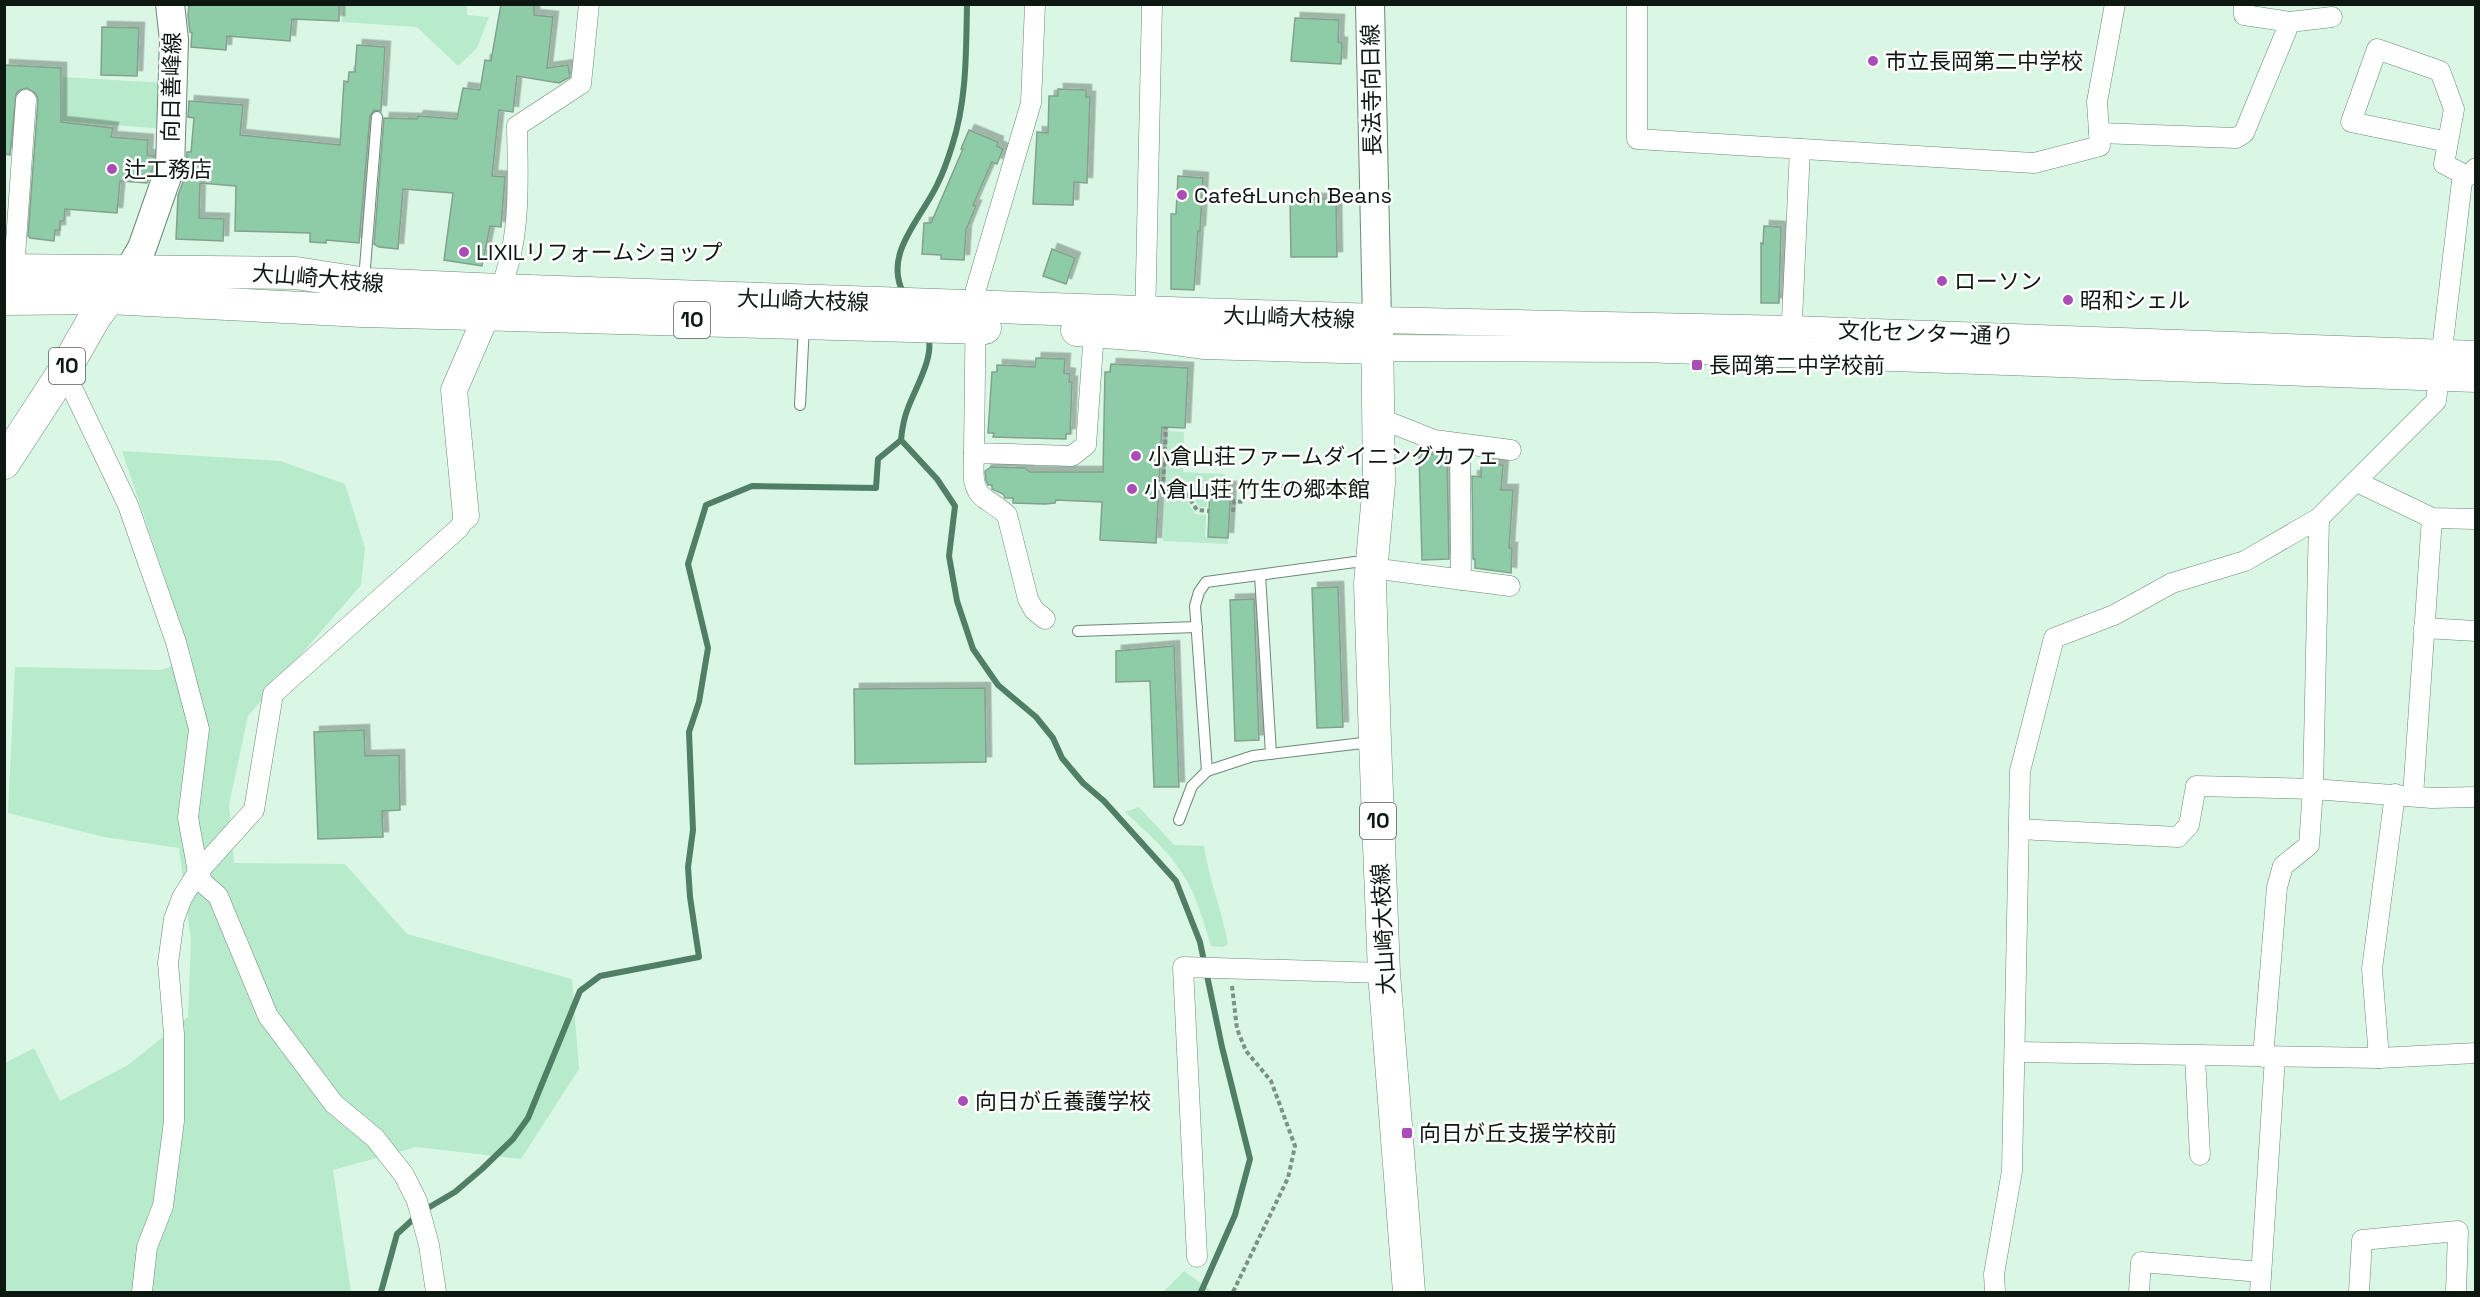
<svg xmlns="http://www.w3.org/2000/svg" width="2480" height="1297" viewBox="0 0 2480 1297" font-family="'Space Grotesk','Noto Sans JP',sans-serif">
<style>
.green{fill:#b8ebcc}
.lines{fill:none;stroke-linecap:round;stroke-linejoin:round}
.stream{stroke:#507f65;stroke-width:6}
.building{fill:#8ecca7;stroke:#84a08e;stroke-width:1.5;filter:url(#shadow)}
.service-casing{stroke:#6d8878;stroke-width:12}
.minor-casing{stroke:#6d8878;stroke-width:21}
.tertiary-casing{stroke:#6d8878;stroke-width:27}
.secondary-casing{stroke:#6d8878;stroke-width:30}
.primary-casing{stroke:#6d8878;stroke-width:33}
.path{stroke:#7d9285;stroke-width:4;stroke-dasharray:4.5 3;stroke-linecap:butt}
.service{stroke:#fff;stroke-width:10}
.minor{stroke:#fff;stroke-width:20}
.tertiary{stroke:#fff;stroke-width:26}
.secondary{stroke:#fff;stroke-width:28}
.primary{stroke:#fff;stroke-width:32}
.poi-dot{fill:#aa4db7;stroke:#fff;stroke-width:2}
.labels{text-anchor:middle;stroke-width:5;stroke-linejoin:round;paint-order:stroke}
.shield{fill:#fff;stroke:#565d59;stroke-width:1.5}
.shield-label{font-size:21px;font-weight:bold;fill:#0e1812}
.poi-label{font-size:22px;fill:#0e1812;stroke:#fff;text-anchor:start}
.street-label{font-size:22px;fill:#0e1812;stroke:#fff}
</style>
<defs>
<filter id="shadow"><feDropShadow dx="5.5" dy="-5.5" stdDeviation="0" flood-color="#0004"/></filter>
</defs>
<rect width="100%" height="100%" fill="#d9f7e4"/>
<g class="green">
<polygon points="344,4 467,5 467,15 489,17 477,48 458,66 417,27 342,22"/>
<polygon points="63,77 166,83 165,129 61,121"/>
<polygon points="1168,431 1184,432 1183,472 1225,474 1225,485 1208,484 1207,507 1199,507 1187,487 1166,486"/>
<polygon points="122,451 280,461 345,484 365,548 361,585 248,716 229,805 234,863 345,864 407,934 572,979 579,1069 521,1159 416,1147 333,1170 351,1292 5,1292 5,1063 34,1048 60,1101 128,1065 188,1017 191,941 179,848 104,837 8,813 15,667 161,670 192,658"/>
<polygon points="1165,493 1183,494 1195,514 1206,515 1205,537 1228,539 1228,544 1163,541"/>
<path d="M1139 807 1174 845 1204 846C1209 880 1222 910 1228 944L1223 947 1211 946C1203 921 1197 895 1182 873 1167 849 1145 831 1125 812Z"/>
<polygon points="1184,1271 1213,1292 1163,1292"/>
</g>
<g class="lines">
<g class="stream">
<path d="M904 294C882 255 921 219 937 185 943 173 948 159 952 146 967 100 966 52 967 4"/>
<path d="M928 336C935 356 915 389 908 408 904 418 902 429 901 440L937 479 955 506 949 556 957 601 973 649 998 685 1036 717 1053 738 1062 758 1083 783 1104 801 1176 881 1200 942 1222 1047 1250 1159 1235 1215 1201 1292"/>
<polyline points="381,1292 397,1234 421,1212 455,1192 482,1169 513,1139 528,1118 580,991 600,976 699,957 690,897 688,867 693,830 689,732 699,702 708,648 688,564 706,505 752,486 876,488 878,459 901,440"/>
</g>
</g>
<g class="building">
<polygon points="189,4 339,4 339,21 292,19 290,41 227,36 226,50 191,47 192,33 190,32 188,16"/>
<polygon points="501,4 534,4 534,15 553,17 547,68 568,65 570,77 559,83 517,76 513,112 499,110 492,176 505,177 501,227 490,226 482,266 444,260 453,193 403,189 398,249 379,247 374,244 384,118 417,119 418,116 457,119 463,88 480,90 485,60 491,61"/>
<polygon points="1295,18 1339,20 1338,42 1342,43 1341,64 1291,61"/>
<polygon points="102,27 139,28 137,76 101,75"/>
<polygon points="357,45 385,47 381,111 374,110 370,116 359,243 326,240 326,243 310,242 310,233 235,231 236,186 200,183 199,218 224,219 223,241 176,239 178,196 186,173 187,152 191,152 194,118 188,117 189,101 243,105 240,135 340,145 344,81 348,82 349,72 355,72"/>
<polygon points="4,65 61,68 61,122 113,128 111,137 148,140 147,155 154,156 154,165 147,183 120,181 117,213 65,209 64,221 60,221 60,230 55,230 54,241 30,238 28,236 38,100 36,94 27,88 20,90 16,94 10,155 4,154"/>
<polygon points="1058,89 1086,90 1086,97 1090,97 1087,183 1074,182 1073,205 1033,204 1037,132 1048,133 1049,96 1058,96"/>
<polygon points="969,130 998,142 997,146 1003,149 997,164 992,162 973,205 976,206 966,230 964,260 941,259 941,255 922,254 924,223 931,223 963,149 961,149"/>
<polygon points="1178,176 1203,178 1200,231 1198,231 1194,290 1171,289 1171,214 1176,214"/>
<polygon points="1290,199 1336,199 1337,257 1291,257"/>
<polygon points="1764,226 1781,227 1779,303 1761,303 1761,243 1763,244"/>
<polygon points="1052,249 1075,258 1066,284 1043,276"/>
<polygon points="1036,358 1065,359 1064,373 1070,374 1069,382 1072,382 1070,434 1066,434 1066,439 993,437 994,433 988,433 992,372 997,372 997,365 1035,367"/>
<polygon points="1111,364 1188,368 1185,428 1162,427 1156,543 1100,540 1102,502 1056,500 1055,503 1045,504 1013,503 1013,498 1005,498 1003,494 992,489 992,485 988,485 986,480 985,471 991,467 1025,468 1030,472 1103,472 1105,372 1110,372"/>
<polygon points="1419,454 1447,454 1449,559 1422,560"/>
<polygon points="1481,464 1503,465 1501,490 1513,490 1509,548 1512,548 1511,573 1475,568 1475,559 1473,559 1472,476 1481,477"/>
<polygon points="1210,486 1231,487 1228,538 1208,537"/>
<polygon points="1338,587 1343,727 1317,728 1312,588"/>
<polygon points="1254,599 1259,740 1235,741 1230,600"/>
<polygon points="1174,646 1179,787 1154,787 1150,681 1116,682 1116,651"/>
<polygon points="985,688 986,762 855,764 854,689"/>
<polygon points="364,730 365,756 399,755 400,810 382,811 383,837 318,839 314,732"/>
</g>
<g class="lines">
<g class="service-casing">
<g id="service">
<polyline points="364,280 377,117"/>
<polyline points="800,405 804,325"/>
<polyline points="1260,575 1271,754"/>
<polyline points="1078,631 1197,627"/>
<polyline points="1207,771 1253,756 1371,742"/>
<polyline points="1179,820 1192,786 1207,771 1195,606 1199,592 1206,582 1355,562 1368,565"/>
</g>
</g>
<g class="minor-casing">
<g id="minor">
<polyline points="1035,4 1031,103 976,289 974,453 1072,456 1086,445 1094,331"/>
<polyline points="1637,4 1637,139 2034,163 2100,146 2097,102 2115,4"/>
<polyline points="2244,4 2244,15 2290,22"/>
<polyline points="2099,133 2236,138 2244,133 2290,22 2332,17"/>
<polyline points="2448,142 2351,122 2377,49 2440,71 2454,109 2444,164 2467,176"/>
<polyline points="14,270 26,100"/>
<path d="M496 297C522 247 518 180 517 126L581 84 589 4"/>
<polyline points="1145,323 1152,4"/>
<polyline points="1791,341 1800,149"/>
<polyline points="64,371 128,505 176,642 199,729 188,818 198,872 203,883 218,896 268,1016 334,1104 375,1138 404,1175 417,1201 429,1245 436,1292"/>
<polyline points="1379,418 1434,440 1511,450"/>
<polyline points="1460,445 1461,580"/>
<path d="M974 453C974 468 970 488 984 498 992 504 1000 508 1007 515L1028 599 1034 610 1045 619"/>
<polyline points="2357,482 2432,518 2476,519"/>
<polyline points="1371,566 1387,570 1510,586"/>
<polyline points="2424,628 2476,631"/>
<polyline points="2413,796 2432,518"/>
<polyline points="2019,829 2178,837 2189,825 2196,786 2313,789 2432,798 2476,797"/>
<polyline points="2015,1052 2379,1058 2476,1053"/>
<polyline points="2195,1056 2200,1155"/>
<polyline points="2263,1057 2277,887 2283,866 2309,845 2313,789 2319,518"/>
<polyline points="2379,1058 2372,969 2395,794"/>
<polyline points="1197,1257 1183,967 1384,973"/>
<polyline points="142,1292 147,1247 163,1206 174,1121 174,1034 168,963 174,919 182,898 198,872 254,810 273,694 459,528 466,516"/>
<polyline points="1995,1292 1994,1274 2012,1171 2020,771 2054,638 2114,615 2172,583 2245,561 2319,518 2436,401 2462,181 2476,168"/>
<polyline points="2139,1292 2141,1262 2261,1272"/>
<polyline points="2260,1292 2275,1057"/>
<polyline points="2359,1292 2362,1240 2458,1231 2456,1292"/>
</g>
</g>
<g class="tertiary-casing">
<g id="tertiary">
<polyline points="1377,320 1792,329 2476,354"/>
<polyline points="1378,348 1642,349 2476,379"/>
<polyline points="466,516 454,390 487,314"/>
</g>
</g>
<g class="secondary-casing">
<g id="secondary">
<polyline points="1370,4 1377,320"/>
<polyline points="129,270 142,248 170,168 174,40 170,4"/>
</g>
</g>
<g class="primary-casing">
<g id="primary">
<polyline points="4,270 296,273 367,284 499,290 1377,320 1379,483 1370,584 1375,741 1384,973 1409,1292"/>
<polyline points="4,299 108,298 362,311 985,328"/>
<polyline points="1077,330 1145,335 1203,343 1378,348"/>
<polyline points="4,463 64,371 95,317 118,286"/>
</g>
</g>
<g class="path">
<polyline points="1158,489 1184,490 1197,510 1209,511"/>
<polyline points="1163,489 1166,427"/>
<polyline points="1233,512 1234,501 1244,502 1245,484 1353,489"/>
<polyline points="1232,986 1237,1029 1246,1051 1271,1081 1295,1146 1288,1178 1233,1292"/>
</g>
<use href="#service" class="service"/>
<use href="#minor" class="minor"/>
<use href="#tertiary" class="tertiary"/>
<use href="#secondary" class="secondary"/>
<use href="#primary" class="primary"/>
</g>
<g class="poi-dot">
<circle cx="1873" cy="61" r="6"/>
<circle cx="112" cy="169" r="6"/>
<circle cx="1182" cy="195" r="6"/>
<circle cx="464" cy="252" r="6"/>
<circle cx="1942" cy="281" r="6"/>
<circle cx="2068" cy="300" r="6"/>
<rect x="1691" y="359" width="12" height="12" rx="3"/>
<circle cx="1136" cy="456" r="6"/>
<circle cx="1132" cy="489" r="6"/>
<circle cx="963" cy="1101" r="6"/>
<rect x="1401" y="1127" width="12" height="12" rx="3"/>
</g>
<g class="labels">
<g class="shield">
<rect x="674" y="302" width="36" height="36" rx="4.5"/>
<rect x="49" y="348" width="36" height="36" rx="4.5"/>
<rect x="1360" y="803" width="36" height="36" rx="4.5"/>
</g>
<g class="shield-label">
<text x="692" y="327">10</text>
<text x="67" y="373">10</text>
<text x="1378" y="828">10</text>
</g>
<g class="poi-label">
<text x="1885" y="69">市立長岡第二中学校</text>
<text x="124" y="177">辻工務店</text>
<text x="1194" y="203">Cafe&amp;Lunch Beans</text>
<text x="476" y="260">LIXILリフォームショップ</text>
<text x="1954" y="289">ローソン</text>
<text x="2080" y="308">昭和シェル</text>
<text x="1709" y="373">長岡第二中学校前</text>
<text x="1148" y="464">小倉山荘ファームダイニングカフェ</text>
<text x="1144" y="497">小倉山荘 竹生の郷本館</text>
<text x="975" y="1109">向日が丘養護学校</text>
<text x="1419" y="1141">向日が丘支援学校前</text>
</g>
<g class="street-label">
<text transform="translate(171 87) rotate(-89)" y="8">向日善峰線</text>
<text transform="translate(1371 90) rotate(-91)" y="8">長法寺向日線</text>
<text transform="translate(318 278) rotate(5)" y="8">大山崎大枝線</text>
<text transform="translate(803 300) rotate(2)" y="8">大山崎大枝線</text>
<text transform="translate(1289 317) rotate(2)" y="8">大山崎大枝線</text>
<text transform="translate(1926 333) rotate(2)" y="8">文化センター通り</text>
<text transform="translate(1383 929) rotate(-93)" y="8">大山崎大枝線</text>
</g>
</g>
<rect width="2480" height="1297" fill="none" stroke="#0e1812" stroke-width="12"/>
</svg>
